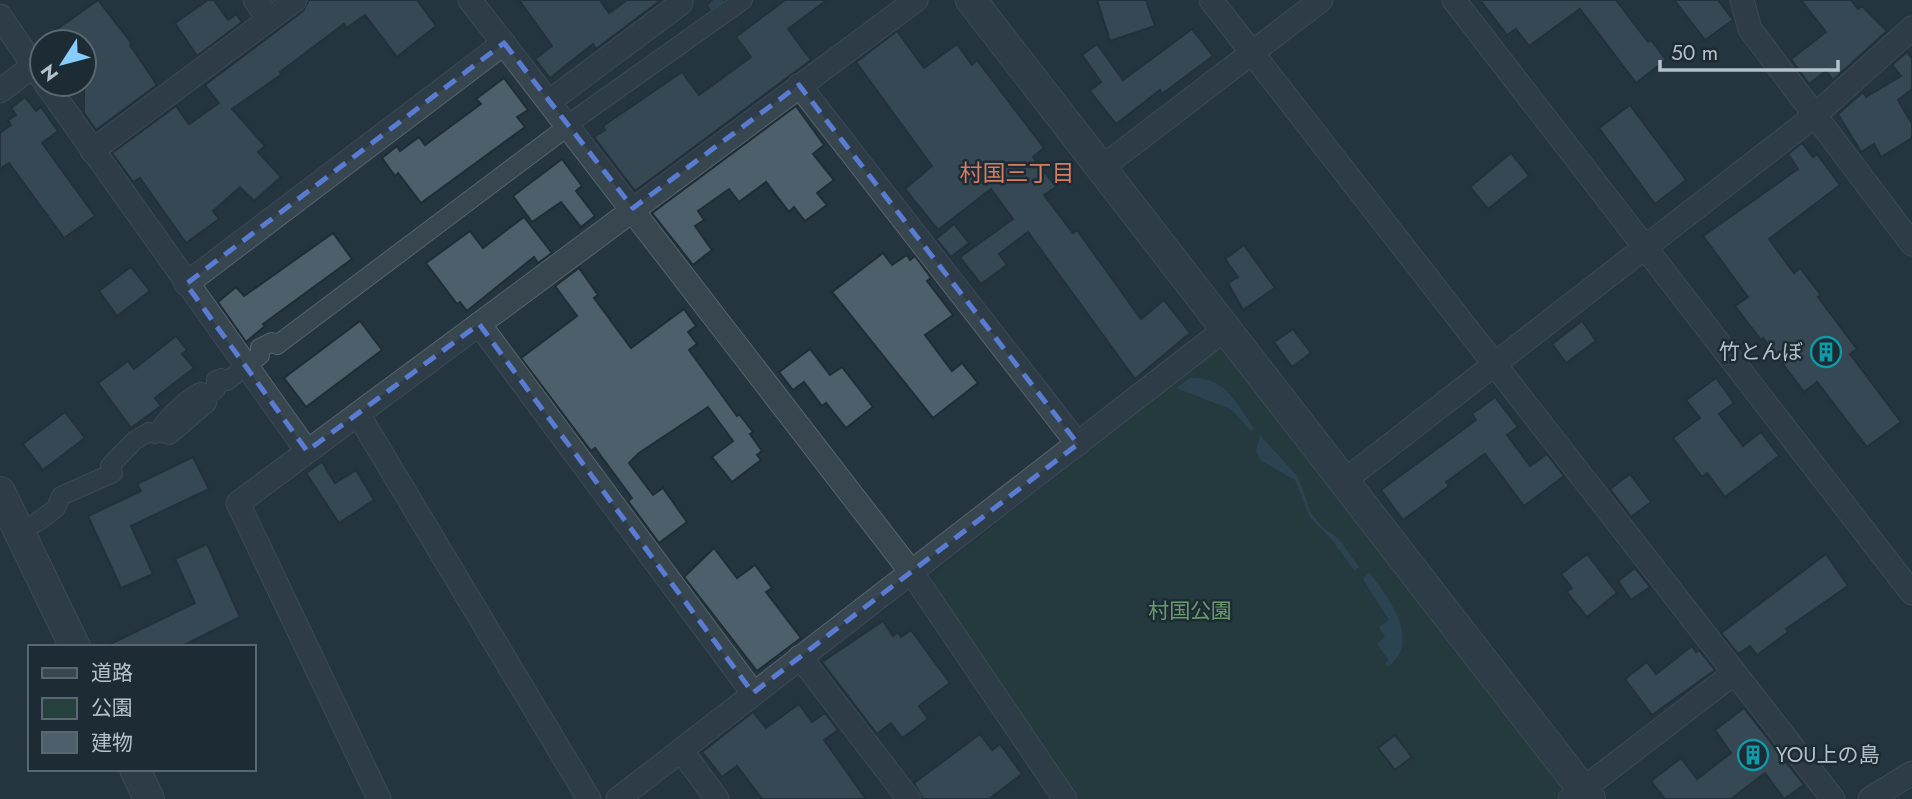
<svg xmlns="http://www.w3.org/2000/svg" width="1912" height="799" viewBox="0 0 1912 799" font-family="Jost,'Noto Sans JP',sans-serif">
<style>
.green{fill:#26403e}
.water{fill:#375466}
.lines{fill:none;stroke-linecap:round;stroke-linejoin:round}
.stream{stroke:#375466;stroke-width:7}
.building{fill:#4d5f6a;stroke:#1f2d36;stroke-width:2}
.pedestrian-casing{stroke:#56646d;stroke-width:20}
.minor-casing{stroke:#56646d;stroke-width:25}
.tertiary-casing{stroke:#56646d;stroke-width:32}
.pedestrian{stroke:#38464f;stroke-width:18}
.minor{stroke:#38464f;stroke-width:23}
.tertiary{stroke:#38464f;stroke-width:30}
.marked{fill:none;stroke:#597cd2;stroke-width:5;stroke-dasharray:14 9;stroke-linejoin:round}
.labels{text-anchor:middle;stroke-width:5;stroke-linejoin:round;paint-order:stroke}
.poi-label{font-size:21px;fill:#b4c1ca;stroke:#1d2b34;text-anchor:end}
.park-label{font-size:21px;fill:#6a9b6b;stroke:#1d2b34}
.neighbourhood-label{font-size:23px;fill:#d87c61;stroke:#1d2b34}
</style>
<rect width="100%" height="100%" fill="#24353f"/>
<polygon class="green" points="1223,349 1562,787 1555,799 1078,799 932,583 937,571 1215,350"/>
<g class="water">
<path d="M1190 378C1225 376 1236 403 1254 428L1251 431 1231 409 1176 388Z"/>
<polygon points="1260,435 1298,477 1311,513 1322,527 1338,538 1359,567 1355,571 1332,540 1310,517 1295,480 1260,460 1256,451"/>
<path d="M1369 572C1387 596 1423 640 1388 667L1385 663 1389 660 1377 644 1385 637 1379 627 1389 620 1363 579Z"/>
</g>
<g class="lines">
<polyline class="stream" points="712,6 720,0"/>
</g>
<g class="building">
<polygon points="98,0 132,44 130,45 157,85 96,130 84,113 84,42 39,42"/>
<polygon points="208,0 214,0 228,20 236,14 242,22 197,56 175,23"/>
<polygon points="309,0 417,0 436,26 397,57 365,15 347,28 344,24 280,72 282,74 232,109 265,146 258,152 281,177 254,201 240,187 213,211 219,219 186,243 140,178 133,182 112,153 176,106 189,124 219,103 205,85 303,11"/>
<polygon points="519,0 600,0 609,13 627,0 661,0 596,49 593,44 550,78 535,59 552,46"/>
<polygon points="785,0 827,0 788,29 811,60 635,191 594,137 605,130 603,126 682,72 699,95 751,57 736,37"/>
<polygon points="1097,0 1146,0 1155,26 1110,41"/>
<polygon points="1480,0 1616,0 1648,42 1651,40 1666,60 1636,83 1580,9 1529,46 1516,29 1507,35"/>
<polygon points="1674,0 1718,0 1733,20 1705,40"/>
<polygon points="1801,0 1851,0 1858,9 1862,6 1887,31 1833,80 1826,71 1809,84 1791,59 1826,32"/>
<polygon points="1192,29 1213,56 1162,94 1160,90 1116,124 1090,91 1101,82 1082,55 1097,44 1123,80"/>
<polygon points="897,31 924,68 957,44 972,65 977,60 1044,148 1033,157 1056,187 1044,195 1073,233 1077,230 1141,319 1164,300 1190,333 1135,379 1028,232 999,254 1007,265 981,284 960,257 1013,219 991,189 938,230 905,189 932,166 856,62"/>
<polygon points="1907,52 1912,58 1912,89 1898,100 1912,124 1912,138 1881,157 1874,144 1861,152 1838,114 1863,92 1866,97 1901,76 1892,65"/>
<polygon points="504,78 528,110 517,117 525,127 421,203 398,173 395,176 382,158 397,146 400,151 419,137 425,145 481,104 476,99"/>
<polygon points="25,97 36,111 41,107 58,131 42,143 95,216 64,238 9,163 0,169 0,133 11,125 8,120 16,115 11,108"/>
<polygon points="1630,105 1686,180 1655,204 1599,128"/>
<polygon points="796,106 824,145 813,154 834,180 817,193 827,205 805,221 794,207 789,212 766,182 739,202 729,189 698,211 704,220 695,226 712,250 693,265 652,213"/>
<polygon points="1802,143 1813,157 1817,154 1840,185 1769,239 1794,273 1800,268 1821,295 1818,297 1857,349 1850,354 1901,422 1867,447 1817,382 1804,392 1763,338 1761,340 1735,306 1748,297 1703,236 1798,169 1788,154"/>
<polygon points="1511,153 1529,176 1488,209 1470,187"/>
<polygon points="562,159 582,186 576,191 595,216 581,227 561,202 532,222 513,196"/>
<polygon points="524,217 552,253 538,263 534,257 467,311 460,302 457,304 426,263 470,231 483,248"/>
<polygon points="954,224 969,243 951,257 936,239"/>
<polygon points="333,233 352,259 263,324 265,326 246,342 218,302 236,287 244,296"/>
<polygon points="1244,245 1275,288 1243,310 1228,283 1238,277 1225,259"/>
<polygon points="883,253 892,265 907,255 910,260 915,256 929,275 931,278 927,281 953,315 925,335 952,371 962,363 978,383 933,418 832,292"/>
<polygon points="131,267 150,291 117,316 99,291"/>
<polygon points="579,268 598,295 594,298 631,348 684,309 696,326 688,332 697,344 689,350 737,416 739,414 753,432 750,434 762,451 757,455 761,460 732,482 712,457 733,441 708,407 639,453 629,463 653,495 663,488 687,522 659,543 628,501 632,498 595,448 591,451 521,358 577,316 555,286"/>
<polygon points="360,321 382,350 306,407 284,378"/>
<polygon points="1582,321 1596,341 1566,363 1552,344"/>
<polygon points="1293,329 1311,353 1292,367 1274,342"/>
<polygon points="176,336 187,350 182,354 194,368 155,398 161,406 131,428 98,383 128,361 134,369"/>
<polygon points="810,349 830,375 842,367 873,407 846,428 826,403 822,406 804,382 793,390 779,372"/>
<polygon points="1716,378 1734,403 1719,414 1743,446 1761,432 1779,456 1725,497 1707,473 1702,477 1673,438 1700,418 1686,400"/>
<polygon points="1495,397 1518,427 1507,435 1530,466 1547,454 1564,476 1524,506 1485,454 1446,482 1449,486 1403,520 1381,490 1476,420 1472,414"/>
<polygon points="65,412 85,438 43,470 23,444"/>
<polygon points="193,457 209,489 131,526 153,574 121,588 88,516 141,491 137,484"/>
<polygon points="322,462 335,483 356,470 374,500 339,523 306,473"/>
<polygon points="1630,474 1651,502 1631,517 1610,489"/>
<polygon points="207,544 240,617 180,647 104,647 195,603 175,559"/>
<polygon points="714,548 737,578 755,565 772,588 766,592 801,638 757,671 684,577"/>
<polygon points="1587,554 1617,593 1587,617 1567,592 1572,588 1561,574"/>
<polygon points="1826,554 1848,586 1786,629 1788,632 1757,655 1750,646 1738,654 1721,633"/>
<polygon points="1635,568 1650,587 1631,600 1618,581"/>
<polygon points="883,621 893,636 898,632 901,637 911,630 950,683 919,706 928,719 902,738 891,723 877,734 822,662"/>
<polygon points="1692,646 1696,652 1699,650 1715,670 1652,715 1625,679 1647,662 1656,674"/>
<polygon points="799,704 812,722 825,713 838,730 824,740 866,799 762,799 737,766 722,777 702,752 753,712 766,728"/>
<polygon points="1744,708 1804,785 1784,799 1765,773 1731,799 1665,799 1651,781 1681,758 1697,779 1731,753 1715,730"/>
<polygon points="980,734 992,750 1000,744 1022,774 989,799 923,799 914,783"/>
<polygon points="1395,735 1412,757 1395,770 1378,748"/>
</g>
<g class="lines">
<g class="pedestrian-casing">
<g id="pedestrian">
<polyline points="577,118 743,0"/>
<polyline points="252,362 260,355 260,348 272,342 277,345 559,133"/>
<path d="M159 432 169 435C183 425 194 413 207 403L208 395"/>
<path d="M36 523 56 508 61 496 113 473 110 466 134 441 149 432 155 434 159 432C161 422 190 396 201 392L208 395 216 389V380L221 378 227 381 236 374"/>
</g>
</g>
<g class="minor-casing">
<g id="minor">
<polyline points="255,0 269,19"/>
<polyline points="470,0 912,573 1065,799"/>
<polyline points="1211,0 1833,799"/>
<polyline points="1454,0 1912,593"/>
<polyline points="1742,0 1750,29 1912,244"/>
<polyline points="0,16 42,78"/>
<polyline points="46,84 307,451"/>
<polyline points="799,85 1078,444"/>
<polyline points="0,91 33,66"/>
<polyline points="550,101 681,3 679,0"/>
<polyline points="92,151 295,0"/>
<polyline points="1101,168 1321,0"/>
<polyline points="186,284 504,43"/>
<polyline points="479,324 753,693"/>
<polyline points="358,414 589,799"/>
<polyline points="1344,481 1813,117 1912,28"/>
<polyline points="800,657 909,799"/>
<polyline points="681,750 717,799"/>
<polyline points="379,799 238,503 916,0"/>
<polyline points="618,799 1224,330"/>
<polyline points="1570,799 1733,674"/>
<polyline points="1870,799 1912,773"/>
</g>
</g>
<g class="tertiary-casing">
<g id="tertiary">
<polyline points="971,0 1590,799"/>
<polyline points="0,492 75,647"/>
<polyline points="135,769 149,799"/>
</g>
</g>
<use href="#pedestrian" class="pedestrian"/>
<use href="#minor" class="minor"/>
<use href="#tertiary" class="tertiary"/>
</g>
<path d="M0 0H1912V799H0ZM504 43 633 208 799 85 1078 444 753 693 479 324 307 451 186 284Z" fill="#24353f" fill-opacity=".55" fill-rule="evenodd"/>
<path class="marked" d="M504 43 633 208 799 85 1078 444 753 693 479 324 307 451 186 284Z"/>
<defs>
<g id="building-ring" transform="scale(1.575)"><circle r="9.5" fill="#1d2b34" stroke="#0f9aa8" stroke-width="1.5"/><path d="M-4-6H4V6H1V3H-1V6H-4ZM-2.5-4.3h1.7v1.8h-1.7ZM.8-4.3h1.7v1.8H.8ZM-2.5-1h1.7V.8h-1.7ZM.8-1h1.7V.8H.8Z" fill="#0f9aa8"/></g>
</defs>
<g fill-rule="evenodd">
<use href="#building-ring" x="1826" y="352"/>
<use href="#building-ring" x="1753" y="755"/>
</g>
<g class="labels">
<g class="poi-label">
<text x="1803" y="359">竹とんぼ</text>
<text x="1776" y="762" text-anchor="start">YOU上の島</text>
</g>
<g class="park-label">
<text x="1190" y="618">村国公園</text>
</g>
<g class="neighbourhood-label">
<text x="1017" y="181">村国三丁目</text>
</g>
</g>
<rect x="28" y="645" width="228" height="126" fill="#1d2b34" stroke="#596770" stroke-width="2"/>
<rect x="42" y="668" width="35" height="10" fill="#38464f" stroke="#596770" stroke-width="2"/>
<text x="91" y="680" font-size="21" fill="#b4c1ca">道路</text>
<rect x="42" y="698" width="35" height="21" fill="#26403e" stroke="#596770" stroke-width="2"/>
<text x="91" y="715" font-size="21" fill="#b4c1ca">公園</text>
<rect x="42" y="732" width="35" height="21" fill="#4d5f6a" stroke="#596770" stroke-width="2"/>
<text x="91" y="750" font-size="21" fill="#b4c1ca">建物</text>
<g transform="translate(63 63) rotate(234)"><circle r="33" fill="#1d2b34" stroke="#596770" stroke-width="2"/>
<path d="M0-5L12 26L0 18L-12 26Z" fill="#88ccfb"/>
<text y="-10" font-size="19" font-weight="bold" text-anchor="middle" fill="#b4c1ca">N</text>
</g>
<path d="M1660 60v10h178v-10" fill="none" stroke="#b4c1ca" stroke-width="3.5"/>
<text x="1671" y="60" font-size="21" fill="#b4c1ca" stroke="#1d2b34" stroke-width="5" paint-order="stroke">50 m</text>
</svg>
